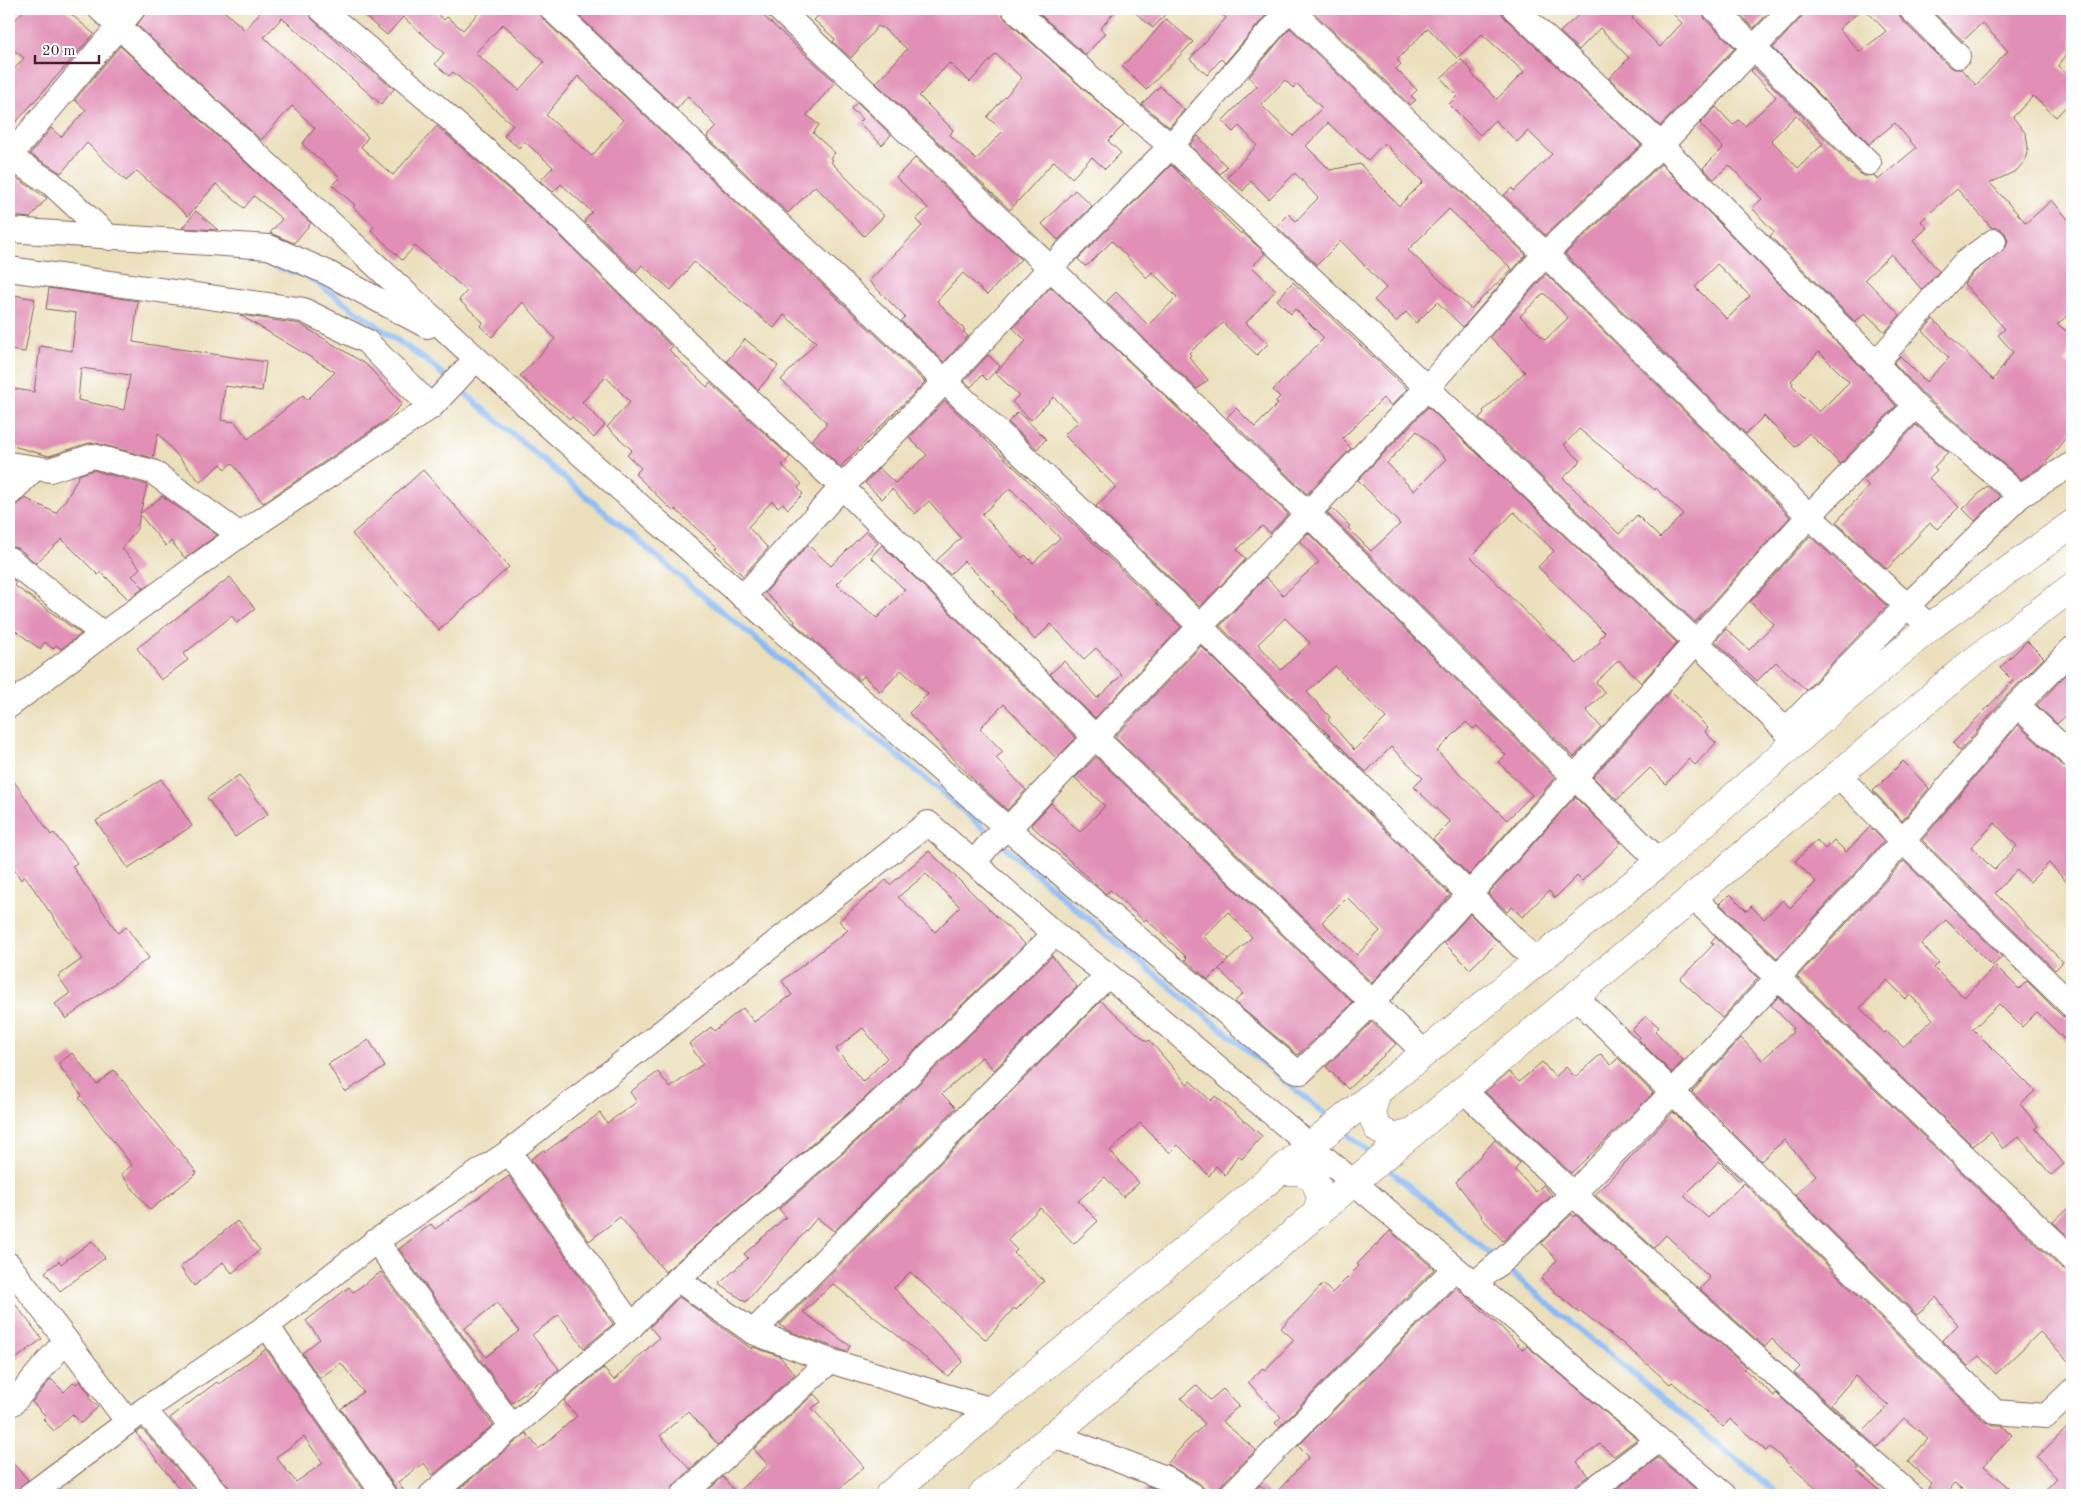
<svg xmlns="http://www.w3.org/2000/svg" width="2081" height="1504" viewBox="0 0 2081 1504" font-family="'Old Standard TT',serif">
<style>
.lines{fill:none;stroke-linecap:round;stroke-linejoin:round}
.stream{stroke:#89baf5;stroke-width:6}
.building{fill:#e18fb6;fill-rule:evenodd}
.minor-casing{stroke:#82625e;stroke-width:26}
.tertiary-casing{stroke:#82625e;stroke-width:29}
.minor{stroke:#fff;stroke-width:24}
.tertiary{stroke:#fff;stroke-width:28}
</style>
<rect width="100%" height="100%" fill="#fff"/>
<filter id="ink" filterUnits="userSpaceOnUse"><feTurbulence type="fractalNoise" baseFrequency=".02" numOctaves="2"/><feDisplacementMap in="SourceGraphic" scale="10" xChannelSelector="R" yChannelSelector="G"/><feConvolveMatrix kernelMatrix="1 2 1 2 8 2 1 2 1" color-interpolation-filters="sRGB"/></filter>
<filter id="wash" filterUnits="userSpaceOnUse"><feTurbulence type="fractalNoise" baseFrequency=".0096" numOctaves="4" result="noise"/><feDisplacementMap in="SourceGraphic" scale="20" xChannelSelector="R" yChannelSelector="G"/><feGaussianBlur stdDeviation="1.12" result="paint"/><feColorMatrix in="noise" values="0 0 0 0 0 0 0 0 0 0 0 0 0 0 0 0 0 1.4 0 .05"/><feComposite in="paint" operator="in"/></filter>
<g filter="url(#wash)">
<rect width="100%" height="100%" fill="#ebdfbc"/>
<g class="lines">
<g class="stream">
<polyline points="238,255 307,276 428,362 696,590 937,788 1076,909 1332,1120"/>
<polyline points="1341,1129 1374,1156"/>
<polyline points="1385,1166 1496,1259"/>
<polyline points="1503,1266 1779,1495"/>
</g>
</g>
<g id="blocks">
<g class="building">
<polygon points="25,9 65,9 94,34 9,130 9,75 24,58 9,46 9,27"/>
<polygon points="149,9 222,9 245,30 263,9 308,9 312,19 363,65 364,64 394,89 381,104 282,18 264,37 368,137 361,147 389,172 393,175 437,126 548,224 672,347 669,350 707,387 710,383 790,457 782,465 802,484 798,488 803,494 788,509 783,503 778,507 772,501 748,527 768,548 743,576 715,549 717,547 675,509 673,511 635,474 641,468 627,455 632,450 607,427 630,402 606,377 582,402 605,425 594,438 572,417 570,419 544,398 520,376 555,339 523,302 492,337 480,326 483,322 459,300 467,291 415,246 402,260 371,230 374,226 353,207 355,205 332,185 340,177 302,144 315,128 292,106 261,140 137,25"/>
<path d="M356 9H432L444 20 447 17 463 30 482 9H539L543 19 925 382 840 467 812 440 826 425V422L781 380 816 342 784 315 774 328 694 262 671 290 642 265 636 272 584 221 592 212 561 184 553 192 540 181 553 167 524 141 519 148 504 136 513 125 453 72 449 76 435 64 444 53 403 17 387 35ZM503 24 544 62 519 90 475 53ZM578 76 623 120 592 156 546 115Z"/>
<polygon points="572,9 756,9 835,82 807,115 819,125 813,133 835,153 830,158 833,160 831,162 884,216 864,236 815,186 788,213 707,137 717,127 688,96 677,109"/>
<path d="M825 9H1001L1005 19 1124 125 1108 141 1121 153 1105 169 1092 157 1072 178 1054 161 1010 210 876 83 907 49 882 27 881 28 878 26 851 58 833 42 835 39 814 20ZM996 54 1022 78 987 117 1003 131 976 160 950 135 953 130 919 96 949 63 970 82Z"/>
<polygon points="1034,9 1117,9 1100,29 1105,33 1086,55"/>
<polygon points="1131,9 1170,9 1153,28"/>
<polygon points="1216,9 1271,9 1225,63 1221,59 1207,75 1190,59 1226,18"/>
<polygon points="1310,9 1498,9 1506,19 1641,145 1545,235 1504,195 1512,188 1514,191 1552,154 1528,131 1517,142 1495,120 1480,135 1449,104 1457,96 1441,78 1461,59 1473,72 1471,73 1497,99 1524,72 1482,34 1457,58 1428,28 1397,60 1401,64 1396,69 1417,90 1411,96 1416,100 1410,105"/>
<polygon points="1585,9 1641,9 1632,18 1660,47 1682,23 1668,9 1702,9 1705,19 1735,48 1660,126 1609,78 1629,58 1600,28 1579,50 1560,32"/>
<polygon points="1734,9 1772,9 1754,28"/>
<path d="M1804 9H1862L1839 29 1860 52 1886 31 1865 9H1898L1901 19 1948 66 1954 69H1961L1976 85 2008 51 1982 23 1963 41 1930 9H2072V48L2058 66 2072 79V100L2056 117 2033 96 2013 117 2026 134 2028 147 2025 161 2016 171 1990 183 2026 223 2052 200 2072 224V312L2057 324 2072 335V349L2064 362 2072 366V430L2044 465 2021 479 1925 396 1894 363 1900 356 1926 382 1949 358 1923 331 1933 319 1993 380 2013 352 1998 335 2005 329 1964 284 1973 273 2006 247 2008 240 2005 233 1999 228H1992L1957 189 1921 221 1927 228 1913 241 1939 271 1922 290 1891 254 1865 279 1900 315 1885 332 1865 313 1855 322 1770 236 1774 232 1752 208 1762 199 1729 165 1714 179 1703 168 1723 148 1700 124 1716 107 1733 125 1739 120 1745 126 1776 97 1751 71 1754 68 1859 173 1865 176 1874 175 1878 180 1916 148 1895 123 1869 144 1773 48 1801 18ZM1796 115 1823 144 1798 168 1771 140Z"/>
<polygon points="1166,19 1193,42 1146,90 1122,66 1142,47"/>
<path d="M1290 28 1526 255 1463 327 1437 302 1416 323 1406 312 1396 322 1374 300 1386 288 1341 241 1317 265 1276 226 1288 214 1296 221 1318 198 1295 173 1269 199 1251 181 1243 191 1227 177 1257 145 1239 126 1233 132 1222 121 1257 86 1249 77ZM1285 80 1293 88 1297 84 1322 108 1293 136 1261 105ZM1328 123 1368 160 1384 143 1423 182 1399 206 1360 164 1330 170 1306 146ZM1449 209 1512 269 1471 309 1408 250Z"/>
<polygon points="120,46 311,223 294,243 270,233 282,219 254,196 244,208 216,184 188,216 137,171 126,181 87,143 61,173 30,154 51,128 61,137 86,110 75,100"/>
<polygon points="1160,86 1184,110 1169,127 1142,104"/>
<polygon points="857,102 891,135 882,145 859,123 863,119 851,109"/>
<polygon points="1198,136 1227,167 1220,174 1190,145"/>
<polygon points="915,158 1021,259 987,295 963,273 937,301 965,330 963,332 968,336 944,362 901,321 905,317 869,281 922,226 916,220 928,208 896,177"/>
<path d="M1661 164 1866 372 1896 406 1840 464 1809 433 1795 447 1764 416 1746 434 1565 254ZM1717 264 1750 296 1727 319 1695 287ZM1819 352 1849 382 1819 412 1792 385 1793 383 1791 381Z"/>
<polygon points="1171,165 1241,234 1242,232 1265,253 1252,267 1276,290 1246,323 1268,344 1257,355 1223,323 1189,353 1191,355 1189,357 1208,380 1197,389 1106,302 1116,292 1148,325 1177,297 1152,272 1147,278 1112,241 1089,264 1085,266 1078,259"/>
<polygon points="12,175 47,198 30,218 9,216 9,178"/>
<polygon points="1075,190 1092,206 1058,240 1042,224"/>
<polygon points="196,211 218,230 182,228"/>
<path d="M1546 274 1790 517 1695 622 1479 418 1484 413 1483 411 1525 372 1490 337ZM1544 293 1568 318 1545 340 1520 316ZM1579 429 1655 490 1656 488 1683 514 1660 538 1637 515 1619 534 1563 478 1581 461 1564 445Z"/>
<polygon points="1293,282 1407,389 1391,406 1383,398 1342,439 1351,448 1307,494 1227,417 1236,408 1255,427 1278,404 1275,402 1280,397 1273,390 1324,338 1295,309 1291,314 1277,300"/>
<polygon points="1051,287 1288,514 1270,533 1262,526 1237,550 1246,559 1200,607 1096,506 1116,487 1064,435 1078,422 1054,397 1031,420 1012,402 1019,395 995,373 1026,341 1013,328"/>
<path d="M49 288 138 301 133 342 266 362 262 391 225 386 221 420 235 422 248 439 303 395 307 400 335 372 240 315 300 324 367 365 402 404 385 421 263 503 232 463 225 469 221 464 200 482 158 433 153 458 96 443H89L49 456 9 445V388L34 392 40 346 72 351 76 313 46 309ZM81 368 130 375 124 410 78 400Z"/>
<polygon points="9,294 35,299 25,352 9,350"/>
<polygon points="745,339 778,366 758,390 727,361"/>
<polygon points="988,355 1000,366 987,380 982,375 971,387 964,381"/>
<path d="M945 401 1181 627 1095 718 1050 674 1064 661 1097 698 1122 675 1096 648 1084 659 1051 624 1035 640 994 593 995 592 964 561 950 574 936 561 961 538 929 501 915 514 892 489 882 499 865 483 879 468 895 483 927 455 909 438ZM1010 488 1060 538 1033 563 1025 555 1022 558 982 514Z"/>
<path d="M1428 407 1677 643 1641 683 1619 660 1596 682 1605 693 1586 710 1601 727 1574 757 1327 513 1332 508 1350 526 1348 528 1371 551 1400 524 1358 480ZM1417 431 1446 459 1414 491 1387 463ZM1514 512 1554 551 1538 567 1605 633 1599 639 1601 641 1577 664 1471 557Z"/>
<polygon points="1018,412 1046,439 1037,449 1008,422"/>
<polygon points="1916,425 1948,452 1934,467 1937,470 1929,478 1959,507 1937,529 1930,523 1887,569 1836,522 1869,486 1863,480"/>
<polygon points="93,470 147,485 140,514 162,496 217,535 185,558 171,541 166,546 140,515 137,529 122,549 140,568 132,576 144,588 128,599 101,572 98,575 62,539 36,563 18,548 9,546 9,511 13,507 25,498 56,513 70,493 79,475"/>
<polygon points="423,470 509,567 439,630 352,534"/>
<polygon points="1987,486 2000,497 1975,521 1963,509"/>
<polygon points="866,531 878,543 836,584 877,618 905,590 871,557 882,545 1076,738 1056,758 1004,704 980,728 1003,752 996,758 1026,790 1007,810 974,780 909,713 928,694 901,670 881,692 864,676 860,680 794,623 795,621 765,593 808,545 831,566"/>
<path d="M1308 533 1555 778 1469 875 1433 839 1450 822 1414 787 1423 778 1391 747 1366 772 1220 626 1266 577 1283 595 1319 562 1300 542ZM1285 618 1310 643 1281 670 1258 644ZM1335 666 1386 718 1354 750 1328 720 1330 717 1307 692ZM1466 722 1473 729 1477 726 1506 755 1498 762 1532 795 1507 820 1437 751Z"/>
<polygon points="1810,536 1887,606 1806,690 1776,662 1757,681 1715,641 1726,629 1749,650 1774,624 1750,602"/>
<polygon points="9,576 16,583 14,585 81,634 61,649 56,645 53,649 45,642 40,649 9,626"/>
<polygon points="230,577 255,609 237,623 232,616 183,654 188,660 161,680 137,648"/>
<polygon points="2027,641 2044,658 2006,696 1960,751 1953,743 2013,681 2000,668"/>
<path d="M1201 646 1450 895 1372 983 1115 737ZM1347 897 1380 931 1357 955 1322 922Z"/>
<polygon points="2072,668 2072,710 2057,724 2037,705"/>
<polygon points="1671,691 1708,728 1705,732 1716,743 1695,765 1689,759 1666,784 1650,768 1617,800 1593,777"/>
<path d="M2018 725 2063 766 2072 769V888L2049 863 2030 882 2017 870 1995 893 2063 962 2055 970 1922 840ZM1995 823 2017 846 1994 870 1971 847Z"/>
<polygon points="1096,757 1353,1003 1298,1055 1234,1002 1243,994 1219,969 1252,937 1228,912 1204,937 1228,960 1208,980 1187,961 1185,960 1187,958 1146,919 1144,921 1110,890 1106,894 1031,825 1051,803 1080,832 1105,806 1075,778"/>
<polygon points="1903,761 1929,788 1902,821 1873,791"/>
<polygon points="9,774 51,835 54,833 77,863 72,866 118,933 126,927 149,958 66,1019 55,1004 70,993 58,976 82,959 25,876 21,880 11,865 15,862 9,853"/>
<polygon points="239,775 268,814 235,837 207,798"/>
<polygon points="161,779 192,826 128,868 96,821"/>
<polygon points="1575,797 1621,843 1582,881 1577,876 1555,898 1549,891 1522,917 1512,907 1507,912 1488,894"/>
<polygon points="1870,827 1884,841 1777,958 1720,904 1730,894 1747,911 1751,906 1764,919 1783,900 1790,908 1816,882 1795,861 1817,840 1825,849 1834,840 1846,852"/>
<path d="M929 851 1025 944 864 1099 665 1272 620 1217 589 1241 531 1159 544 1150 545 1152 600 1113 607 1123 637 1102 630 1092 658 1072 670 1088 703 1064 689 1044 711 1027 714 1031 743 1008 754 1022 792 995 782 981 848 930 839 921 886 880 890 885ZM926 874 960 907 935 932 898 897ZM863 1028 887 1058 863 1082 836 1049Z"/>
<path d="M1904 861 2002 957 1992 966 1946 920 1921 944 1939 963 1934 968 1964 997 1996 966 2019 989 2027 981 2062 1016 2072 1019V1047L2037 1012 2022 1027 1999 1004 1973 1029 2035 1091 2020 1104 2038 1126 2035 1128 2064 1164 2051 1175 2019 1136 2003 1149 1991 1132 1973 1146 1797 977ZM1887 980 1906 999 1910 995 1933 1019 1903 1047 1886 1031 1884 1033 1860 1008Z"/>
<polygon points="1470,914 1498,942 1470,969 1444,943"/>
<polygon points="1715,937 1758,978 1722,1018 1680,979 1714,944 1711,942"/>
<polygon points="1052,956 1077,987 994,1070 982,1057 942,1094 956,1108 834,1231 817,1218 746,1302 719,1284 748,1258 744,1254 786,1217 779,1209 882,1119"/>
<polygon points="1778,997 2062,1269 2072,1272 2072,1365 2040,1332 1996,1374 1979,1356 1968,1366 1942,1340 1958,1325 1936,1297 1917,1315 1795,1195 1816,1175 1784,1140 1761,1161 1692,1092 1741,1038 1762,1060 1793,1032 1791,1029 1793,1028 1771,1005"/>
<polygon points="1101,1001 1147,1042 1149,1040 1187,1084 1190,1081 1211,1101 1215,1096 1262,1136 1242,1159 1238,1156 1225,1175 1216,1166 1209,1176 1178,1145 1170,1153 1140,1123 1110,1151 1139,1183 1123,1197 1105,1177 1078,1201 1098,1221 1074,1244 1040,1208 1007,1240 1017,1250 1014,1253 1044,1281 1016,1310 1014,1308 986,1340 910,1272 894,1288 963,1361 948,1376 833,1284 803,1312 850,1346 847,1352 789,1331 780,1325"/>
<polygon points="1646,1016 1659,1027 1655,1031 1683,1060 1672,1073 1638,1039 1639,1037 1632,1030"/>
<polygon points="1372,1022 1396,1044 1348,1089 1326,1067"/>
<polygon points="369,1040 385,1067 345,1092 328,1064"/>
<polygon points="72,1053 97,1084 114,1070 197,1173 150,1210 121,1174 132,1165 79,1098 82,1096 58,1064"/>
<polygon points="1601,1054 1611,1065 1618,1058 1653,1093 1604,1142 1571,1173 1485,1092 1509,1072 1519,1082 1542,1062 1555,1077 1566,1067 1575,1077"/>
<path d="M1673 1112 1741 1180 1740 1182 1719 1161 1684 1196 1708 1218 1744 1183 1985 1422 1994 1426H2003L2012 1435 1984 1466 2017 1495H1969L1955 1483 1945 1495H1923L1932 1484 1908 1462 1928 1439 1904 1418 1877 1447 1794 1373 1800 1367 1772 1339 1765 1347 1700 1289 1710 1278 1666 1235 1654 1248 1595 1195ZM1855 1376 1889 1405 1862 1433 1831 1404Z"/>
<polygon points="1495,1140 1520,1163 1515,1170 1536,1192 1543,1185 1552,1195 1503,1241 1481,1217 1482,1216 1456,1182"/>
<path d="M509 1176 613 1324 584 1348 559 1315 532 1335 559 1369 542 1383 540 1381 512 1403 399 1249 431 1224 435 1229ZM497 1303 519 1331 486 1357 464 1329Z"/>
<polygon points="2072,1204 2072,1240 2053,1222"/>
<polygon points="1572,1214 1574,1217 1576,1215 1746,1367 1744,1369 1774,1396 1776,1393 1859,1468 1856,1470 1885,1495 1823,1495 1770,1447 1766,1451 1730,1419 1723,1427 1672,1382 1670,1384 1620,1341 1620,1342 1581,1311 1579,1313 1541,1279 1557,1260 1541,1243"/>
<polygon points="237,1221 260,1250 232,1273 223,1262 194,1286 180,1267"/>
<polygon points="1390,1231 1434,1269 1279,1427 1275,1423 1281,1417 1248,1382 1263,1368 1265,1370 1294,1340 1281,1328 1323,1284 1332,1293 1359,1266 1357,1264"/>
<polygon points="92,1241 105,1258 60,1291 45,1272 59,1261 61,1264"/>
<polygon points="381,1272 493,1425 433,1475 424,1463 398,1482 407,1495 398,1495 395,1487 341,1409 363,1392 341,1363 320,1378 302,1353 320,1339 306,1321 349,1287 353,1292"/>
<polygon points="1456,1287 1501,1327 1523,1350 1527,1346 1637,1439 1614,1456 1600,1444 1577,1462 1588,1476 1577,1484 1574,1489 1572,1495 1274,1495 1309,1457 1298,1446"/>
<polygon points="9,1296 42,1339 9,1364"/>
<polygon points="679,1297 752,1349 753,1347 779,1356 795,1374 718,1445 688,1411 660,1436 690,1469 705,1456 674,1485 670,1495 452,1495 526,1433 539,1449 577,1416 564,1401 603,1368 614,1380 659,1338 650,1327"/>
<path d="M266 1349 367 1495H231L228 1486 170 1418 198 1396 217 1382 219 1384ZM304 1437 323 1463 296 1482 276 1457Z"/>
<polygon points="51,1379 64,1392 74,1382 76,1384 80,1381 90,1395 88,1397 98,1407 81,1423 72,1414 54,1431 43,1419 46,1416 32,1402"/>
<polygon points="1196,1385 1210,1400 1223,1389 1239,1406 1222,1421 1256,1450 1221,1485 1218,1495 1206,1495 1204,1489 1199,1483 1167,1464 1185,1443 1205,1424 1181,1398"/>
<polygon points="814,1394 821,1402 812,1408 864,1467 832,1495 703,1495 723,1477 736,1493 768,1465 754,1449"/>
<polygon points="2072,1423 2072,1495 2041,1495 2057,1478 2037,1457"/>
<polygon points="142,1429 200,1495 184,1495 136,1433"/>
<polygon points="1658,1458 1703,1495 1609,1495 1610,1494"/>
<polygon points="9,1459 28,1480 12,1495 9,1495"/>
<polygon points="1260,1485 1271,1495 1250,1495"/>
<polygon points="1148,1486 1159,1490 1167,1495 1141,1495"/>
</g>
</g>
</g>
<g filter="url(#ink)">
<use href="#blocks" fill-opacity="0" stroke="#82625e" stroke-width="1"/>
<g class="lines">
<g class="minor-casing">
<g id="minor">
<polyline points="100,9 550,427 1008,829 1293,1069 1301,1072 1372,1003 1809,516 1915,406"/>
<polyline points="321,9 439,109 557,214 690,345 842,487 1096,738 1425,1053"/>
<polyline points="552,9 1068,498 1201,627 1538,963"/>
<polyline points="779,9 1308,514 1660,862"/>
<polyline points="1014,9 1121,105 1171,146 1696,642 1796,741"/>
<polyline points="1290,9 1545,254 1809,516 1930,627"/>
<polyline points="1515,9 1661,145 1876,363 1915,406 2020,496"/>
<polyline points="1715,9 1869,163"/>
<polyline points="1911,9 1958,56"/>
<polyline points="9,157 133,9"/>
<polyline points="9,157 51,183 110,238"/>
<polyline points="9,230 269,247 326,272 427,326"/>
<polyline points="9,269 303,310 366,341 431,407"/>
<polyline points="1876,363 1964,263 1994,241"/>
<polyline points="9,464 50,470 93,456 153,472 240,535"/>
<polyline points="9,494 34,469"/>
<polyline points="9,559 103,634"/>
<polyline points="743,597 842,487 945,381 1050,268 1171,146 1289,9"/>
<polyline points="2017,705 2072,756"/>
<polyline points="9,706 103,634 240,535 431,407 476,359"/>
<polyline points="1786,730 1906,607 2020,496 2072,464"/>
<polyline points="1838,775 1903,841 2072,1006"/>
<path d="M974 863C984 851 993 837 1008 829L1426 389 1545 254 1661 145 1791 9"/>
<polyline points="1693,897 2072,1259"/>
<polyline points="1575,996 1995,1412 2046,1416 2072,1391"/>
<polyline points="1463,1090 1573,1194 1910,1495"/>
<polyline points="509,1152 632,1326"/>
<polyline points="376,1241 513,1428"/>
<polyline points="9,1265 128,1422"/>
<polyline points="677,1279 753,1332 830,1361 992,1410"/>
<polyline points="1473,1285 1510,1254 1573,1194 1673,1092 1903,841 2017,705 2072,649"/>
<polyline points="267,1326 384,1495"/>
<polyline points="753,1332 1108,975"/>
<polyline points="9,1400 13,1403 66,1340"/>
<polyline points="144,1410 218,1495"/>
<polyline points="1053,1435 1165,1478 1192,1495"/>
<polyline points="30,1495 144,1410 267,1326 376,1241 509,1152 928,823 1055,934 1108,975 1724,1495"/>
<polyline points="431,1495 632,1326 677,1279 873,1109 1055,934"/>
<polyline points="683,1495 830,1361"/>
<polyline points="1231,1495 1454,1269"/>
<polyline points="1586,1495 1659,1440"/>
</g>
</g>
<g class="tertiary-casing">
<g id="tertiary">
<polyline points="1377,1092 1371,1113 1378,1129 1394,1138 1412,1133"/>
<polyline points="1281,1171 1301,1171 1314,1179 1321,1196 1316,1215"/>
<polyline points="889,1495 1310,1146 1660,862 1839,704 1930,627 2072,524"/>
<polyline points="982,1495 1970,664 2072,587"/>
</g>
</g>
<use href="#minor" class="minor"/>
<use href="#tertiary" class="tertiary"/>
</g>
</g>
<rect width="2081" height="1504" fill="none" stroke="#fff" stroke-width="30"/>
<path d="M35 55v8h64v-8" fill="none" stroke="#4a1f2b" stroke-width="2.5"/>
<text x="42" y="55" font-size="15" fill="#4a1f2b" stroke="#ffffff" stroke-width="4" paint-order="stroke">20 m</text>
</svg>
